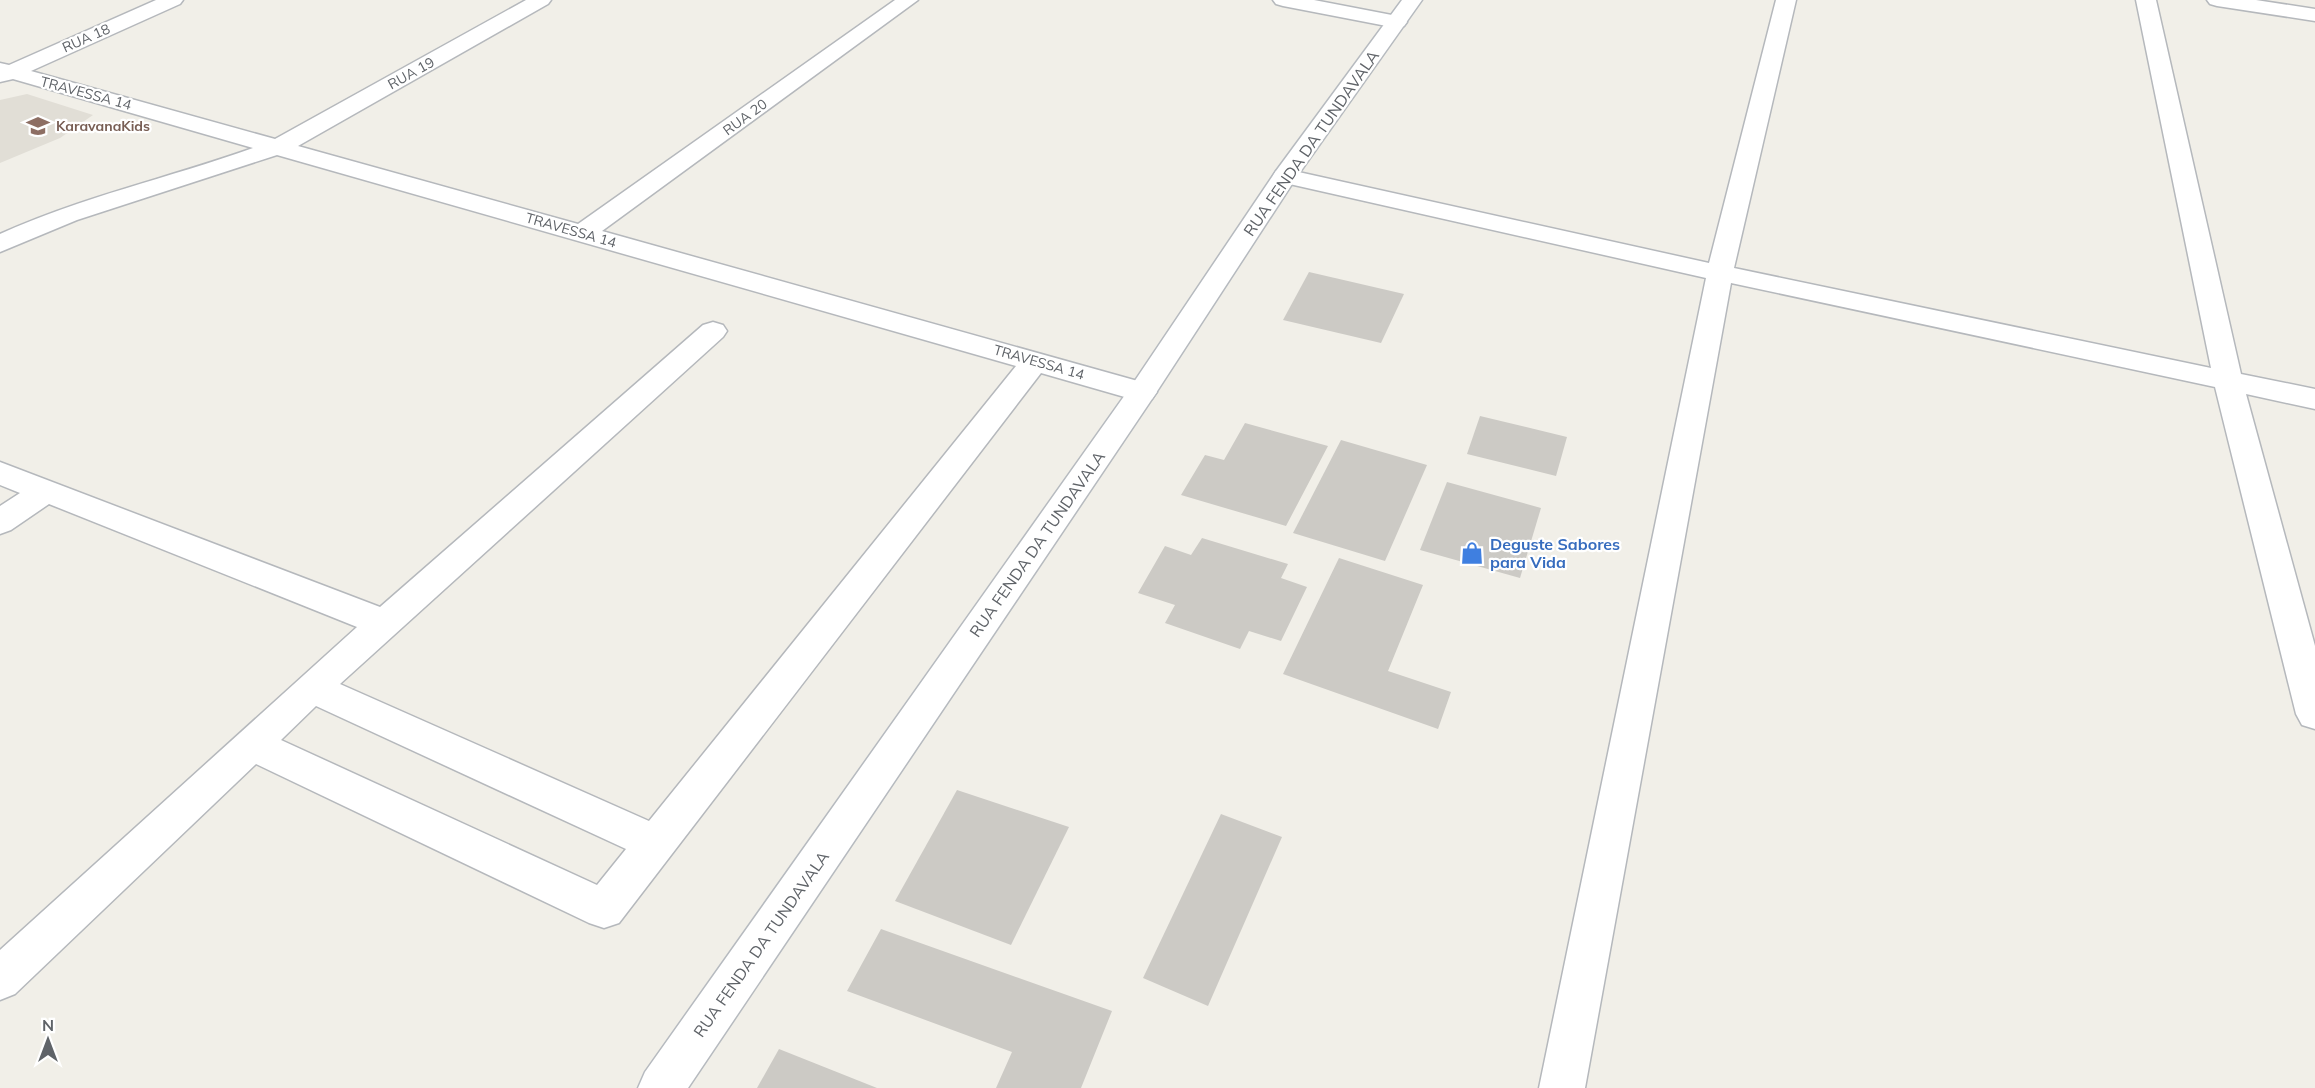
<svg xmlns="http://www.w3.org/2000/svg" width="2315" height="1088" viewBox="0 0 2315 1088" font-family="Mulish,sans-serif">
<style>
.education{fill:#e1ded6}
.building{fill:#cccac5}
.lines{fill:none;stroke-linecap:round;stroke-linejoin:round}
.street-casing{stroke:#b5b8bc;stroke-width:3}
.secondary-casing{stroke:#b6babf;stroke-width:3}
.street{fill:#fff;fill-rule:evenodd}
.secondary{fill:#fff;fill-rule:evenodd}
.labels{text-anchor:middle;stroke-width:4.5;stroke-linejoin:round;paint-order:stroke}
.far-street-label{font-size:14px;fill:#5f6368;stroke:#fff}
.far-education-label{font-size:14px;font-weight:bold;fill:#785e54;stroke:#fff;text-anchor:start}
.street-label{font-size:16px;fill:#5f6368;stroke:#fff}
.shop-label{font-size:16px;font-weight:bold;fill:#366cbe;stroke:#fff;text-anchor:start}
</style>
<rect width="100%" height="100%" fill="#f1efe8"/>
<polygon class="education" points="27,94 93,115 60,138 0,163 0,100"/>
<g class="building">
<polygon points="1309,272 1404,294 1381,343 1283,320"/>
<polygon points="1480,416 1567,437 1556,476 1467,454"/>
<polygon points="1245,423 1328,446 1286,526 1181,495 1205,455 1224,460"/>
<polygon points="1341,440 1427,465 1385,561 1293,533"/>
<polygon points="1447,482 1541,508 1520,578 1420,550"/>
<polygon points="1202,538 1288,564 1281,578 1307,587 1281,641 1249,631 1240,649 1165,623 1175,605 1138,593 1165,546 1191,555"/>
<polygon points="1339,558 1423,585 1388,671 1451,692 1438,729 1283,674"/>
<polygon points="957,790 1069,827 1011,945 895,901"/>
<polygon points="1221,814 1282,837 1208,1006 1143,978"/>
<polygon points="881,929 1112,1011 1081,1088 996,1088 1012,1052 847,991"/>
<polygon points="779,1049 877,1088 757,1088"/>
</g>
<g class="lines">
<g class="street-casing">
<g id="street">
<path d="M156 0H183L180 4 31 71 275 139 526 0H551L548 4 298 146 578 224 895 0H918L602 231 1152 385 1157 392 1152 399 1142 402 1041 373 619 923 604 928 589 923 256 764 15 994 0 1000V950L357 627 49 504 11 530 0 534V506L20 493 0 485V462L380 607 703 325 713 322 723 325 727 331 723 337 340 684 649 821 1016 366 277 155 77 220 0 252V234C81 197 169 178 253 148L13 79 0 82V63L9 65ZM316 706 626 849 597 885 281 740Z"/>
<polygon points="1273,0 1314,0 1397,16 1404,18 1407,22 1404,26 1397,28 1283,6 1276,4"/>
<polygon points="1776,0 1796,0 1734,268 2211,368 2136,0 2156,0 2241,374 2315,389 2315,409 2246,394 2315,646 2315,729 2302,725 2296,714 2215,387 1731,283 1585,1088 1539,1088 1706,278 1285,183 1276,181 1273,176 1276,171 1285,169 1709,263"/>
<polygon points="2207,0 2256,0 2315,9 2315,21 2217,6 2210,4"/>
</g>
</g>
<g class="secondary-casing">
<polygon id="secondary" points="1402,0 1422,0 1296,178 1152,399 688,1088 638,1088 645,1072 1132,385 1276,171"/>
</g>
<use href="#street" class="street"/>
<use href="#secondary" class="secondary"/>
</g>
<defs>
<g id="school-bare" transform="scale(1.8)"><path d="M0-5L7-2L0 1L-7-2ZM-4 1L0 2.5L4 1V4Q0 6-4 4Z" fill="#8d6e63" stroke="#fff" stroke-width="2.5" paint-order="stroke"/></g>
<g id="shop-bare" transform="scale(1.8)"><path d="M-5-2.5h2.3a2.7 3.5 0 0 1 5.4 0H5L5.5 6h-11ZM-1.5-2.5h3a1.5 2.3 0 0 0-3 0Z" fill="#3f7fe0" stroke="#fff" stroke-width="2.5" paint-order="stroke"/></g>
</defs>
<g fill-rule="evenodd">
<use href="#school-bare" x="38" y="126"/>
<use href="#shop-bare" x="1472" y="553"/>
</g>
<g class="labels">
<g class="far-street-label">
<text transform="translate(86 38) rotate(-24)" y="5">RUA 18</text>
<text transform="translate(411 73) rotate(-29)" y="5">RUA 19</text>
<text transform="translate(86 93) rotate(15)" y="5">TRAVESSA 14</text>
<text transform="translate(745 117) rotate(-36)" y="5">RUA 20</text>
<text transform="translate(571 230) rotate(16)" y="5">TRAVESSA 14</text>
<text transform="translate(1039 362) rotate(16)" y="5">TRAVESSA 14</text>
</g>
<g class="far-education-label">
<text x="56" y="131">KaravanaKids</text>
</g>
<g class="street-label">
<text transform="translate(1311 143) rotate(-55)" y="6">RUA FENDA DA TUNDAVALA</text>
<text transform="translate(1037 544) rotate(-55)" y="6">RUA FENDA DA TUNDAVALA</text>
<text transform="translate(761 944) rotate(-55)" y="6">RUA FENDA DA TUNDAVALA</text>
</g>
<g class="shop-label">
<text x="1490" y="550">Deguste Sabores<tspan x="1490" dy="18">para Vida</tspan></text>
</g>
</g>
<g transform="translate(48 1040)" stroke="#ffffff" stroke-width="4.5" paint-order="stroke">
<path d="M0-4.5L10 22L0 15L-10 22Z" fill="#5f6368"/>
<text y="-9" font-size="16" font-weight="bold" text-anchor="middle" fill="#5f6368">N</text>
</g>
</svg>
